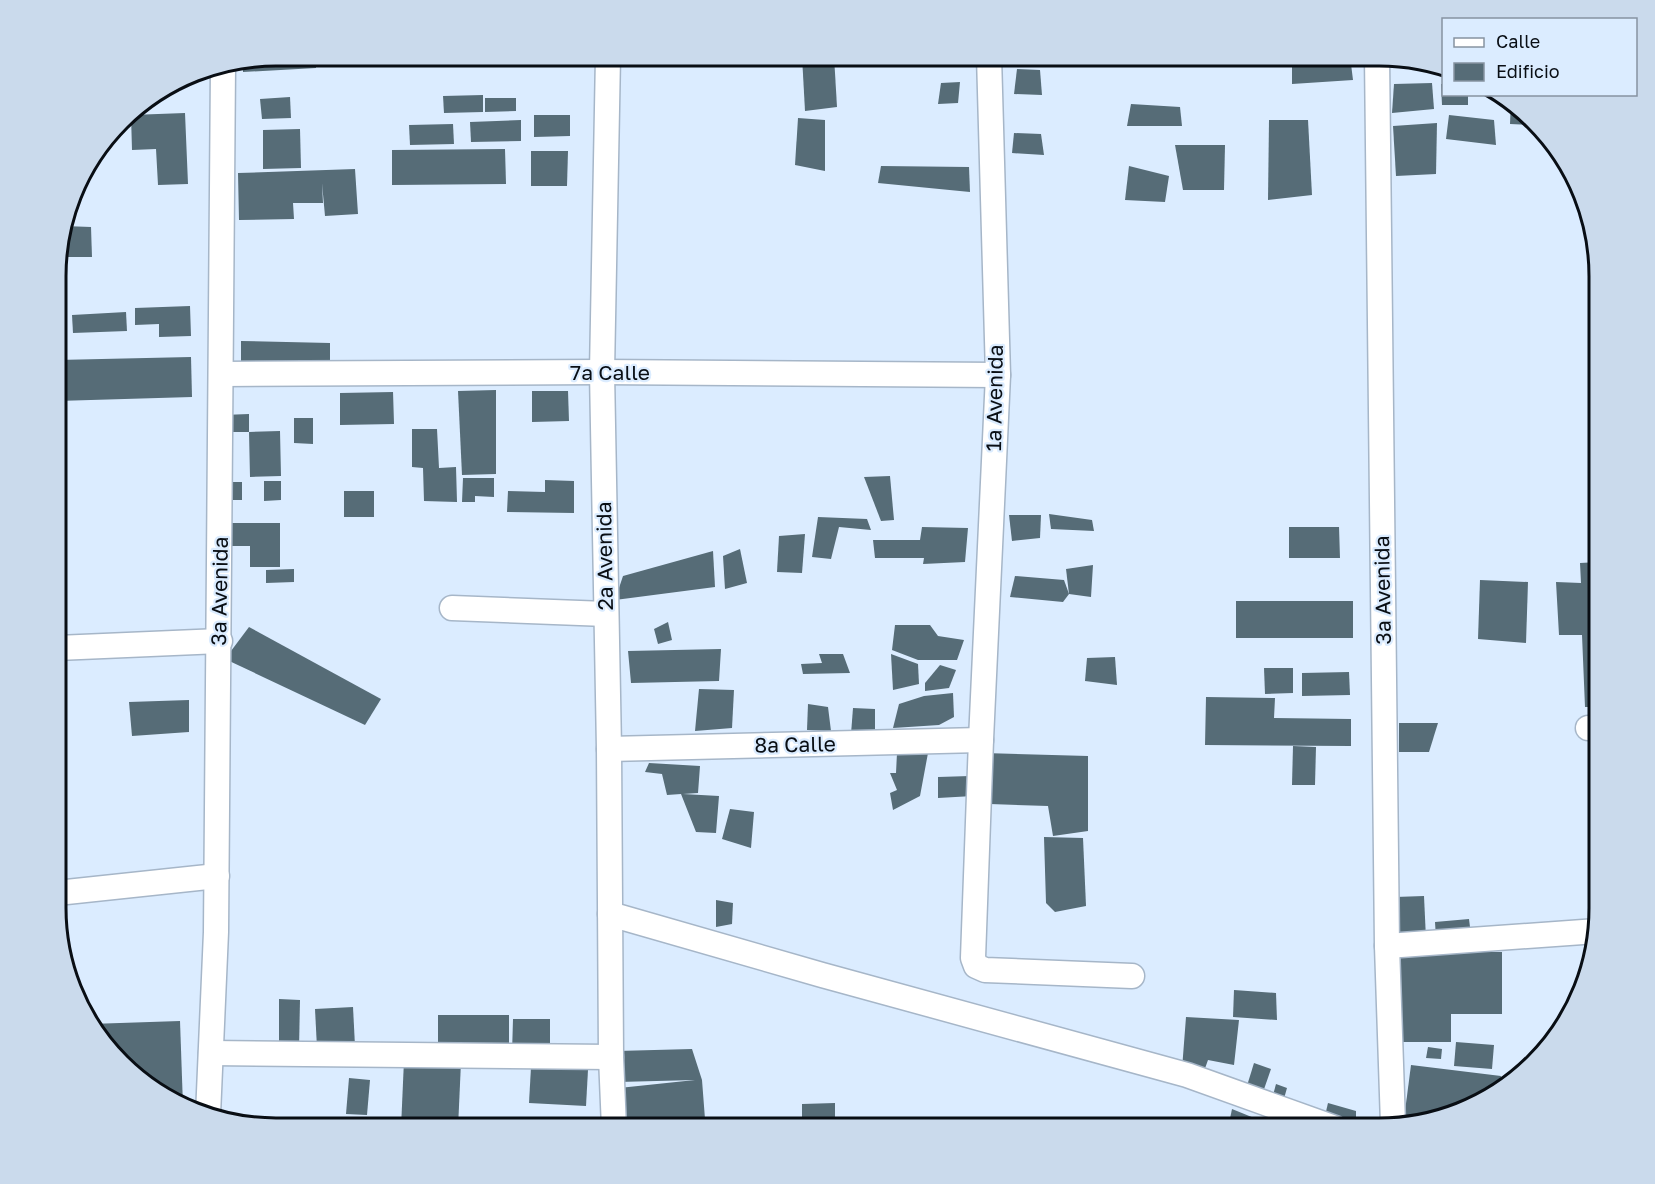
<svg xmlns="http://www.w3.org/2000/svg" width="1655" height="1184" viewBox="0 0 1655 1184" font-family="'Golos Text',sans-serif">
<style>
.building{fill:#566c77}
.lines{fill:none;stroke-linecap:round;stroke-linejoin:round}
.minor-casing{stroke:#a6b6c8;stroke-width:27}
.minor{stroke:#fff;stroke-width:24}
.labels{text-anchor:middle;stroke-width:4.5;stroke-linejoin:round;paint-order:stroke}
.street-label{font-size:21px;fill:#090e14;stroke:#dbecff}
.rim{fill:none;stroke:#090e14;stroke-width:3}
</style>
<rect width="100%" height="100%" fill="#dbecff"/>
<g class="building">
<polygon points="276,56 316,56 316,68 243,72 243,62"/>
<polygon points="453,56 570,56 570,63 453,61"/>
<polygon points="802,56 834,56 837,107 805,111"/>
<polygon points="1350,56 1353,80 1292,84 1292,60"/>
<polygon points="1388,56 1393,56 1403,59 1388,60"/>
<polygon points="1017,69 1040,70 1042,95 1014,94"/>
<polygon points="960,82 958,103 938,104 941,83"/>
<polygon points="1432,83 1434,109 1392,113 1394,84"/>
<polygon points="1441,84 1443,84 1443,94 1468,94 1468,105 1442,105"/>
<polygon points="483,95 483,112 444,113 443,96"/>
<polygon points="290,97 291,118 262,119 260,99"/>
<polygon points="485,98 516,98 516,111 485,112"/>
<polygon points="1511,100 1513,101 1532,125 1510,124"/>
<polygon points="1131,104 1180,107 1182,126 1127,126"/>
<polygon points="185,113 188,184 158,185 156,149 132,150 131,115"/>
<polygon points="534,115 570,115 570,136 534,137"/>
<polygon points="1449,115 1494,120 1496,145 1446,139"/>
<polygon points="798,118 825,120 825,171 795,165"/>
<polygon points="521,120 521,141 471,142 470,122"/>
<polygon points="1269,120 1308,120 1312,195 1268,200"/>
<polygon points="1437,123 1436,174 1396,176 1393,126"/>
<polygon points="453,124 454,144 410,145 409,125"/>
<polygon points="300,129 301,168 263,169 263,130"/>
<polygon points="1014,133 1041,134 1044,155 1012,153"/>
<polygon points="1175,145 1225,145 1224,190 1183,190"/>
<polygon points="505,149 506,184 392,185 392,150"/>
<polygon points="531,151 568,151 567,186 531,186"/>
<polygon points="881,166 969,167 970,192 878,183"/>
<polygon points="1129,166 1169,176 1165,202 1125,200"/>
<polygon points="355,169 358,214 325,216 322,183 323,203 293,203 294,219 239,220 238,173"/>
<polygon points="64,226 91,227 92,257 63,257 62,232"/>
<polygon points="59,242 63,274 57,275 57,248"/>
<polygon points="190,306 191,336 159,337 159,324 135,325 135,308"/>
<polygon points="126,312 127,331 73,333 72,315"/>
<polygon points="241,341 330,343 330,367 241,365"/>
<polygon points="191,357 192,397 57,401 57,360"/>
<polygon points="496,390 496,474 462,475 458,391"/>
<polygon points="532,391 568,391 569,421 532,422"/>
<polygon points="393,392 394,424 340,425 340,393"/>
<polygon points="249,414 249,432 280,431 281,476 250,477 249,432 224,432 223,415"/>
<polygon points="294,418 313,418 313,444 294,443"/>
<polygon points="412,429 437,429 439,468 456,467 457,502 424,501 423,468 412,467"/>
<polygon points="890,476 894,520 881,521 864,477"/>
<polygon points="463,478 494,478 494,497 475,496 475,502 462,502"/>
<polygon points="545,480 574,481 574,513 507,512 508,491 545,492"/>
<polygon points="264,481 281,481 281,500 264,501"/>
<rect x="222" y="482" width="20" height="18"/>
<rect x="344" y="491" width="30" height="26"/>
<polygon points="1049,514 1092,520 1094,531 1051,529"/>
<polygon points="1009,515 1041,515 1040,538 1012,541"/>
<polygon points="818,517 867,519 871,530 839,527 831,559 812,557"/>
<polygon points="221,523 280,523 280,567 250,567 250,546 221,546"/>
<polygon points="922,527 968,528 965,562 923,564 924,558 875,558 873,540 920,540"/>
<polygon points="1289,527 1339,527 1340,558 1289,558"/>
<polygon points="805,534 802,573 777,572 779,536"/>
<polygon points="740,549 747,583 725,589 723,556"/>
<polygon points="713,551 715,587 615,600 623,576"/>
<polygon points="1599,562 1599,707 1585,707 1582,635 1559,635 1556,582 1581,583 1580,563"/>
<polygon points="1093,565 1091,597 1069,594 1066,569"/>
<polygon points="294,569 294,582 266,583 266,570"/>
<polygon points="1015,576 1064,580 1069,594 1063,602 1010,597"/>
<polygon points="1480,580 1528,582 1526,643 1478,639"/>
<rect x="1236" y="601" width="117" height="37"/>
<polygon points="668,622 672,640 658,644 654,629"/>
<polygon points="895,625 930,625 938,636 964,640 957,660 918,660 892,650"/>
<polygon points="249,627 381,699 365,725 225,659"/>
<polygon points="721,649 719,681 631,683 628,651"/>
<polygon points="819,654 843,654 850,673 803,674 801,664 822,663"/>
<polygon points="891,654 918,664 919,684 893,690"/>
<polygon points="1115,657 1117,685 1085,681 1087,658"/>
<polygon points="940,665 956,670 949,688 925,691 925,683"/>
<polygon points="1264,668 1293,668 1293,693 1265,694"/>
<polygon points="1349,672 1350,695 1302,696 1302,673"/>
<polygon points="699,689 734,690 732,728 695,731"/>
<polygon points="953,693 954,717 939,725 893,728 899,704 924,696"/>
<polygon points="1206,697 1275,698 1274,718 1351,719 1351,746 1205,745"/>
<polygon points="189,700 189,732 132,736 129,702"/>
<polygon points="808,704 828,707 831,731 807,730"/>
<polygon points="853,708 875,709 875,730 851,734"/>
<polygon points="1399,723 1438,723 1429,752 1399,752"/>
<polygon points="1293,746 1316,747 1315,785 1292,785"/>
<polygon points="897,753 928,753 920,796 893,810 890,793 897,790 890,773 896,773"/>
<polygon points="984,753 1088,756 1088,831 1053,836 1048,806 990,804"/>
<polygon points="649,763 700,766 698,793 683,794 719,796 716,833 696,832 681,794 667,795 662,774 645,772"/>
<polygon points="970,776 973,796 938,798 938,777"/>
<polygon points="730,809 754,812 751,848 722,839"/>
<polygon points="1044,837 1083,838 1086,906 1055,912 1046,903"/>
<polygon points="1424,896 1426,939 1397,940 1395,897"/>
<polygon points="716,900 733,903 732,924 716,927"/>
<polygon points="1469,919 1471,935 1436,937 1435,922"/>
<polygon points="1401,952 1502,952 1502,1014 1451,1014 1451,1042 1401,1042"/>
<polygon points="1234,990 1276,993 1277,1020 1233,1017"/>
<polygon points="279,999 300,1000 299,1049 279,1049"/>
<polygon points="353,1007 355,1046 317,1048 315,1009"/>
<rect x="438" y="1015" width="71" height="37"/>
<polygon points="1186,1017 1239,1020 1234,1065 1208,1060 1203,1074 1182,1069"/>
<polygon points="513,1019 550,1019 550,1055 512,1054"/>
<polygon points="180,1021 183,1106 142,1083 90,1024"/>
<polygon points="1456,1042 1494,1045 1492,1069 1454,1066"/>
<polygon points="1428,1047 1442,1049 1441,1059 1426,1058"/>
<polygon points="692,1049 702,1080 705,1119 665,1122 662,1128 623,1128 619,1088 695,1080 618,1082 617,1051"/>
<polygon points="404,1060 461,1062 458,1128 401,1128"/>
<polygon points="1254,1063 1271,1069 1262,1095 1246,1089"/>
<polygon points="1411,1065 1501,1076 1499,1087 1477,1106 1415,1120 1404,1119"/>
<polygon points="531,1067 588,1070 586,1106 529,1103"/>
<polygon points="349,1078 370,1080 367,1115 346,1114"/>
<polygon points="1276,1084 1287,1088 1283,1102 1272,1099"/>
<polygon points="835,1103 835,1122 802,1122 802,1104"/>
<polygon points="1328,1103 1356,1111 1356,1128 1349,1128 1324,1120"/>
<polygon points="1232,1109 1276,1127 1275,1128 1228,1128"/>
</g>
<g class="lines">
<g class="minor-casing">
<g id="minor">
<polyline points="608,56 602,372 609,749 611,1057 614,1128"/>
<polyline points="989,56 998,375 981,740 973,958 976,966 985,970 1132,976"/>
<polyline points="1377,56 1387,946 1393,1124"/>
<polyline points="222,374 602,372 998,375"/>
<polyline points="452,608 606,614"/>
<polyline points="57,648 220,641"/>
<polyline points="1588,728 1599,728"/>
<polyline points="609,749 981,740"/>
<polyline points="57,893 217,876"/>
<polyline points="610,914 822,975 1187,1075 1335,1128"/>
<polyline points="1387,946 1597,931"/>
<polyline points="211,1053 611,1057"/>
<polyline points="208,1115 216,932 223,66"/>
</g>
</g>
<use href="#minor" class="minor"/>
</g>
<g class="labels">
<g class="street-label">
<text x="610" y="380">7a Calle</text>
<text transform="translate(995 398) rotate(-89)" y="7">1a Avenida</text>
<text transform="translate(605 556) rotate(-91)" y="7">2a Avenida</text>
<text transform="translate(1383 590) rotate(-91)" y="7">3a Avenida</text>
<text transform="translate(220 591) rotate(-89)" y="7">3a Avenida</text>
<text transform="translate(795 745) rotate(-1)" y="7">8a Calle</text>
</g>
</g>
<path d="M0 0H1655V1184H0ZM276 66H1379A210 210 0 0 1 1589 276V908A210 210 0 0 1 1379 1118H276A210 210 0 0 1 66 908V276A210 210 0 0 1 276 66Z" fill="#cadaec" fill-rule="evenodd"/>
<path class="rim" d="M276 66H1379A210 210 0 0 1 1589 276V908A210 210 0 0 1 1379 1118H276A210 210 0 0 1 66 908V276A210 210 0 0 1 276 66Z"/>
<rect x="1442" y="18" width="195" height="78" fill="#dbecff" stroke="#8793a1" stroke-width="1.5"/>
<rect x="1454" y="38" width="30" height="9" fill="#ffffff" stroke="#8793a1" stroke-width="1.5"/>
<text x="1496" y="48" font-size="18" fill="#090e14">Calle</text>
<rect x="1454" y="63" width="30" height="18" fill="#566c77" stroke="#8793a1" stroke-width="1.5"/>
<text x="1496" y="78" font-size="18" fill="#090e14">Edificio</text>
</svg>
